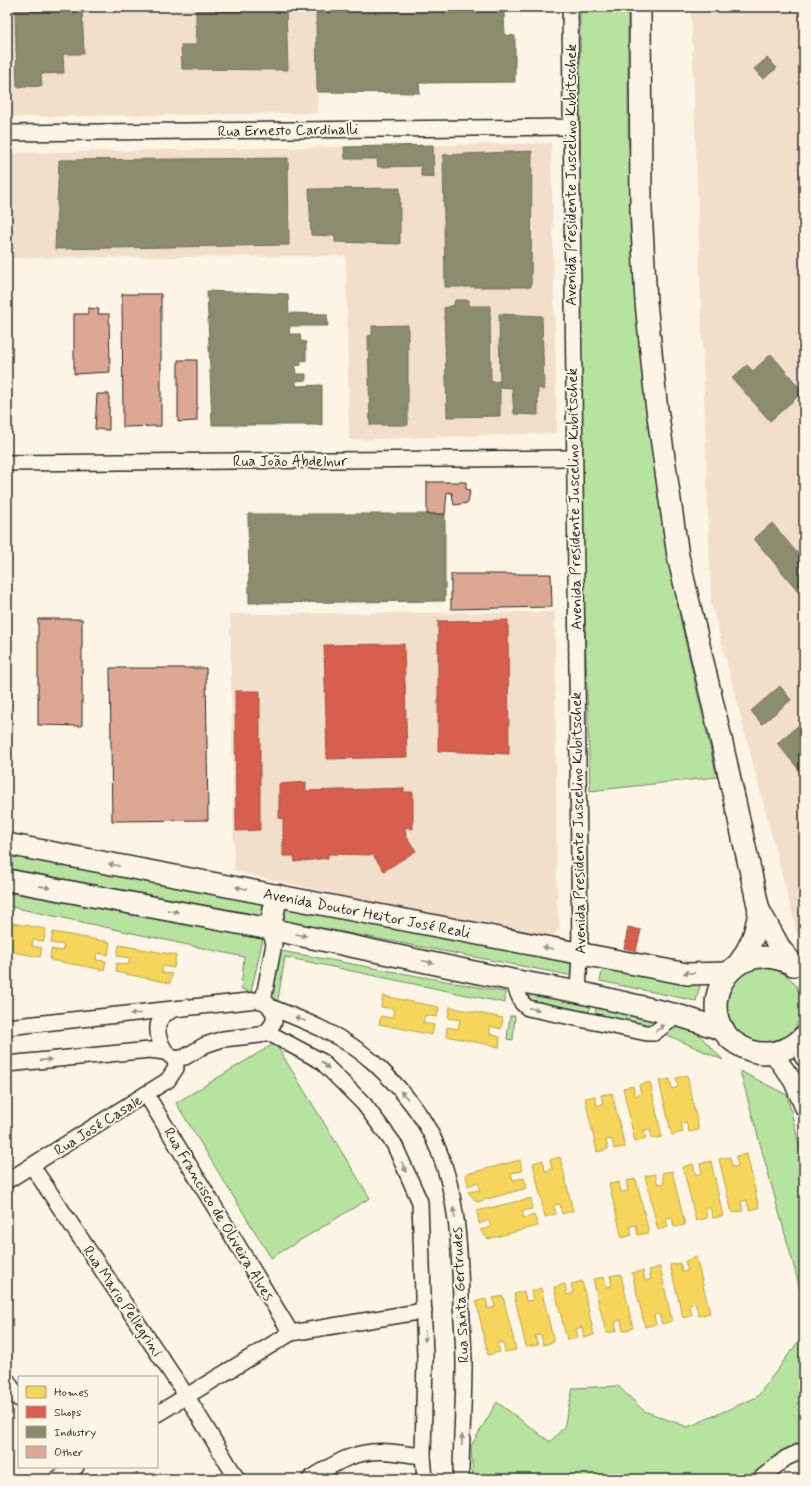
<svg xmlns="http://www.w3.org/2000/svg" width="811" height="1486" viewBox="0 0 811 1486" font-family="Mynerve,sans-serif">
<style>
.built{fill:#f3decc}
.green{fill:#b8e29f;stroke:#728665}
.homes{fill:#f6d55c;stroke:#b9a24d}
.shops{fill:#d6604d;stroke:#a35043}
.industry{fill:#8c8c6e;stroke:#6f6f5a}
.building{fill:#dda793;stroke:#2b2b2b}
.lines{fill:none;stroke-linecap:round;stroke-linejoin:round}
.minor-casing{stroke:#2b2b2b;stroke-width:18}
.tertiary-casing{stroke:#2b2b2b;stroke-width:21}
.secondary-casing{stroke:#2b2b2b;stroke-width:24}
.minor{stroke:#fcf5e5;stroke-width:15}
.tertiary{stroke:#fcf5e5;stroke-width:18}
.secondary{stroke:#fcf5e5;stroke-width:21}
.oneway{fill:#949088}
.labels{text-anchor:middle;stroke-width:4;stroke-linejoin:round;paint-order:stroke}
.street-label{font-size:15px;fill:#2b2b2b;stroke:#fcf5e5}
</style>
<rect width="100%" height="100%" fill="#fcf5e5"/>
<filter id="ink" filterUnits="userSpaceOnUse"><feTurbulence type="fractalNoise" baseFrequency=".025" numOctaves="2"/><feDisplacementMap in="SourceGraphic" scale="8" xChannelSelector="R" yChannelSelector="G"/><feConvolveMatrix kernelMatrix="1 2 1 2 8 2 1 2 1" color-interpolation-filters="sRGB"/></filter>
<g filter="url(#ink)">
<g class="built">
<polygon points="7,7 316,7 318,113 7,117"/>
<polygon points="691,7 804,7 804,960 711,602"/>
<polygon points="551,143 557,433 349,440 346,256 7,258 7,153"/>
<polygon points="555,612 557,900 560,928 546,943 234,871 230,614"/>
</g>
<g class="green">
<polygon points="580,7 628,7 628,134 646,366 680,618 717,777 590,791 580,455"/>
<polygon points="7,851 571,959 574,976 7,868"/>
<polygon points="13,893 263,939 251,992 241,989 244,957 7,906 7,896"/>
<polygon points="281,951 505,992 505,1003 285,957 277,1005 267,999"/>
<polygon points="604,963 701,982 696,1001 600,981"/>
<circle cx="764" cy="1006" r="38"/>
<polygon points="522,991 591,1003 589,1012 526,999"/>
<polygon points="597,1004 659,1018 648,1025 595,1014"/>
<polygon points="510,1016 515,1016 513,1040 507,1039"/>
<polygon points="687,1022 723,1060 665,1034"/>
<polygon points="275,1043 370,1198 271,1258 176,1103"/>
<polygon points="740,1071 787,1095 804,1164 804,1303"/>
<polygon points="804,1334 804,1453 769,1479 473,1479 471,1446 497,1402 550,1442 564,1427 573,1388 618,1386 644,1411 688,1427 757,1397"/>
</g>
<g class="homes">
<polygon points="7,922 46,929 44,941 33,940 32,946 42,948 40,957 7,951"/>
<polygon points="53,932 110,942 108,955 97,953 96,960 106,961 104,970 50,960 51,949 62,951 64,945 51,943"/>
<polygon points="119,945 176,955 174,968 163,966 162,973 172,974 170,983 116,972 117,963 128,965 130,958 117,956"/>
<polygon points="383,996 439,1007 437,1017 425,1015 423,1023 434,1025 432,1035 379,1024 381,1016 392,1018 394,1009 381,1007"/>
<polygon points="450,1007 503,1018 501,1029 490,1026 490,1034 500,1037 499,1047 446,1036 447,1027 458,1029 460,1020 448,1018"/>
<polygon points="687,1075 699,1130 689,1132 686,1122 681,1123 683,1132 672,1135 659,1081 670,1079 672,1089 678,1087 676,1078"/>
<polygon points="650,1082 662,1137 652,1139 650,1129 644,1130 646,1139 635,1142 623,1088 633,1086 635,1096 641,1094 639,1085"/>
<polygon points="612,1093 625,1147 614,1149 612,1139 606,1140 608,1149 597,1152 585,1098 595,1096 597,1106 603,1104 601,1095"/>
<polygon points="747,1154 759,1208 749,1210 747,1200 741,1202 743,1211 732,1213 719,1159 730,1157 732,1167 738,1166 736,1156"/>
<polygon points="560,1157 573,1211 562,1214 560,1204 554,1205 556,1214 545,1217 533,1163 543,1160 545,1171 552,1169 550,1160"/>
<polygon points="520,1160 522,1171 511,1173 513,1180 524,1178 527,1188 477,1202 468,1192 480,1190 478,1182 468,1186 466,1174"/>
<polygon points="711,1161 723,1216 713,1218 710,1208 705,1209 707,1218 696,1221 683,1167 693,1164 696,1175 702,1173 700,1164"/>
<polygon points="672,1171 685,1225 674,1227 672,1217 666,1218 668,1227 658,1230 645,1176 655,1174 658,1184 664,1183 662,1173"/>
<polygon points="636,1179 649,1233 638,1235 636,1225 630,1226 632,1235 622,1238 609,1184 619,1182 621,1192 628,1191 626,1181"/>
<polygon points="531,1198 532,1209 522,1211 524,1218 534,1215 538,1226 488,1239 480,1230 491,1227 489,1220 479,1224 477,1211"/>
<polygon points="696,1257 710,1313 699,1316 695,1303 689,1305 692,1315 683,1318 670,1265 680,1263 682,1272 688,1271 685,1261"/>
<polygon points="660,1267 672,1321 662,1324 659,1314 654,1315 656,1324 645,1327 632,1273 643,1271 645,1281 651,1279 649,1270"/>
<polygon points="621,1274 633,1328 623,1331 621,1320 615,1322 617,1331 606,1333 593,1279 604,1277 606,1287 612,1286 610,1276"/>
<polygon points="582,1281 594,1335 584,1338 582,1327 576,1329 578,1338 567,1340 554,1287 565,1284 567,1295 573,1293 571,1284"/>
<polygon points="541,1288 554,1342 543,1345 541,1335 535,1336 538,1345 526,1347 514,1294 524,1291 526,1301 533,1300 531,1291"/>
<polygon points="503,1296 516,1350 505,1352 503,1342 497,1343 500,1352 488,1355 476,1301 486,1299 488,1309 495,1307 493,1298"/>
</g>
<g class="shops">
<polygon points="508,620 509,754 438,751 438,621"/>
<polygon points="404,644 407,757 327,759 324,645"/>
<polygon points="235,691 260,691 260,830 236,831"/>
<polygon points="306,782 306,791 404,788 404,792 413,792 413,829 405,827 406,836 416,851 384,871 373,855 328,854 328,858 295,862 294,856 283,856 283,819 279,818 279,784"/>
<polygon points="628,927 641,930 636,951 624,948"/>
</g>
<g class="industry">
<polygon points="15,7 82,7 84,54 63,54 64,73 41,74 42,86 17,87"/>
<polygon points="196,7 286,7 288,70 182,69 181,45 196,45"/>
<polygon points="316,12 504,12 505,35 515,36 515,82 419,83 420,93 317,92"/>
<polygon points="767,58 777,68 763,79 754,69"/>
<polygon points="433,145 434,177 421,176 421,166 378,167 377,159 345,159 344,147"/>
<polygon points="532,151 531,287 445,287 443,155"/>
<polygon points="288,158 289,245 55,249 59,160"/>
<polygon points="400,188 400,244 335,242 335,236 311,235 309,189"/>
<polygon points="207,291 288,294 289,313 327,314 328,326 290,326 289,334 300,334 301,341 306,342 306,361 301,360 301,365 295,366 296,374 306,374 306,380 296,381 296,386 322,385 322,425 212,425"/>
<polygon points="455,300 469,300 469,306 490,306 491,382 500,381 500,416 447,417 444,308 454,305"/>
<polygon points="499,314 542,316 544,390 538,388 538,415 514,414 512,388 500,387"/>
<polygon points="408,325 408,425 370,425 368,336 372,335 372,326"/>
<polygon points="771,354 803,392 770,421 732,378 747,365 753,371"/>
<polygon points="248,514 445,514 445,601 249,603"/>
<polygon points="772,523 804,561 804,598 754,539"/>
<polygon points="780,686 791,700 762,724 751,711"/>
<polygon points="804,721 804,776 777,743"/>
</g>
<g class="building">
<polygon points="122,294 161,294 161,426 123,427"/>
<polygon points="88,308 99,309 98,314 109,314 110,372 74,374 74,314 88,314"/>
<polygon points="178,360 197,360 197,421 178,422"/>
<polygon points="97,394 109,394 109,430 95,429"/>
<polygon points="427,482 466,482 466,489 470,490 468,503 454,505 452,493 447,492 445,514 427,514"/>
<polygon points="451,574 551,574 552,607 451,609"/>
<polygon points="38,619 82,619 82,726 38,725"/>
<polygon points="7,638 9,638 10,663 7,663"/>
<polygon points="110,668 206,668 208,820 112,821"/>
</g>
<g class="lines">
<g class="minor-casing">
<g id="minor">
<polyline points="570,7 580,954 578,992"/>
<polyline points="7,133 570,127"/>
<polyline points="7,463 574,458"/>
<polyline points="512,980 522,1003 528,1008 647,1033 654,1033 677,1015"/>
<path d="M257 1000 267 1003 274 1013V1022L267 1032 260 1035 223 1039 205 1045 185 1057 175 1059C162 1053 151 1028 163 1016 166 1013 171 1011 174 1009Z"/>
<polyline points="263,1001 274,944 270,929"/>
<path d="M270 1007C306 1021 344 1036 373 1062 399 1086 425 1116 438 1149 458 1197 460 1252 461 1303 462 1324 464 1344 464 1364 464 1402 461 1441 461 1479"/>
<polyline points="7,1027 173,1009"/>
<polyline points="267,1032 321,1061 364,1104 394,1144 420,1202 425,1356 423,1456 425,1479"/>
<polyline points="7,1064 150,1050 165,1052"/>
<polyline points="146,1094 291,1333"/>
<polyline points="32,1166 186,1395 237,1479"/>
<polyline points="7,1181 168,1080 176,1068 175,1059"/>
<polyline points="7,1380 19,1399"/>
<polyline points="157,1414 291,1333 424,1311"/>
<polyline points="57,1479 76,1467"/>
<path d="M310 1479C336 1462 357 1449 390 1452 401 1453 412 1455 423 1456"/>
<polyline points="760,1479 786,1458 804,1450"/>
</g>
</g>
<g class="tertiary-casing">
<g id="tertiary">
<polyline points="799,1041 804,1057"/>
<polyline points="773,1053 793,1081 804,1107"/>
</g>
</g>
<g class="secondary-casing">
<g id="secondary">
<polyline points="640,7 641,209 646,302 656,402 678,556 719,730 759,910 781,950 794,965"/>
<polyline points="7,844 687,974 728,973"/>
<polyline points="7,880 270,929 512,980 578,992 677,1015 724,1030"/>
<polyline points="270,929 277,895"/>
<path d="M739 963C752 944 756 932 759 910"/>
<path d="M794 965C728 931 690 1014 737 1044 745 1049 754 1053 763 1053 779 1053 793 1048 804 1036"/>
</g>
</g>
<use href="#minor" class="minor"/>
<use href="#tertiary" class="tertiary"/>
<use href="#secondary" class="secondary"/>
</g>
<defs><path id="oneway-solid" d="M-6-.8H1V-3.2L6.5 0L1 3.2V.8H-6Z"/></defs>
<g class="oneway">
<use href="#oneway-solid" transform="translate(114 865) rotate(-169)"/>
<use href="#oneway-solid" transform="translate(45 887) rotate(11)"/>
<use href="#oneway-solid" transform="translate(241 888) rotate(-170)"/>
<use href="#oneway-solid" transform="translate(173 911) rotate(11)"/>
<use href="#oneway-solid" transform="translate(301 935) rotate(12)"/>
<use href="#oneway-solid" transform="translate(548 948) rotate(-169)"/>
<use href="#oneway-solid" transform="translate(428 962) rotate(12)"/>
<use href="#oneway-solid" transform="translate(689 973) rotate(-179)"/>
<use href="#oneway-solid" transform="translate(534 1009) rotate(12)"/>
<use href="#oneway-solid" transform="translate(135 1014) rotate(173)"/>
<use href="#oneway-solid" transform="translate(300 1019) rotate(-158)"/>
<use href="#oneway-solid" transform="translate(660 1028) rotate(-36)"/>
<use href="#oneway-solid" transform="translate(46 1060) rotate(-5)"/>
<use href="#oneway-solid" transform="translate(325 1065) rotate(43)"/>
<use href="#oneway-solid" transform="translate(404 1095) rotate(-133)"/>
<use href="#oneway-solid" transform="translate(404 1167) rotate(66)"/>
<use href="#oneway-solid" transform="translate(454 1213) rotate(-99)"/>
<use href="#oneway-solid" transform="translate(425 1336) rotate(89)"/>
<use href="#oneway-solid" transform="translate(462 1440) rotate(-88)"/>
</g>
</g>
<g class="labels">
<g class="street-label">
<text transform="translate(288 130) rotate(-1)" y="5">Rua Ernesto Cardinalli</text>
<text transform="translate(571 175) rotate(-90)" y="5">Avenida Presidente Juscelino Kubitschek</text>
<text x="290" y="466">Rua João Abdelnur</text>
<text transform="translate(574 499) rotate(-91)" y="5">Avenida Presidente Juscelino Kubitschek</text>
<text transform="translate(578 823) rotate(-91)" y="5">Avenida Presidente Juscelino Kubitschek</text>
<text transform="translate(367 913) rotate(11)" y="5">Avenida Doutor Heitor José Reali</text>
<text transform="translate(98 1125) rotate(-32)" y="5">Rua José Casale</text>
<text transform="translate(219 1214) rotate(59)" y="5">Rua Francisco de Oliveira Alves</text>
<text transform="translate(460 1295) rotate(-93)" y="5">Rua Santa Gertrudes</text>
<text transform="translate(123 1301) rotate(56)" y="5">Rua Mario Pellegrini</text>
</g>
</g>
<rect width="811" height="1486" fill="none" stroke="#fcf5e5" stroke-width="24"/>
<rect x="12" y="12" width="787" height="1462" fill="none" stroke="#2b2b2b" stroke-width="1.5" filter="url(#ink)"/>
<rect x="18" y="1376" width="140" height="92" fill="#fcf5e5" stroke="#a8a49b"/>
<rect x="26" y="1386" width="20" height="12" fill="#f6d55c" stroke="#a8a49b"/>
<text x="54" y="1396" font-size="12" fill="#2b2b2b">Homes</text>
<rect x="26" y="1406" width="20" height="12" fill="#d6604d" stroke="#a8a49b"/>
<text x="54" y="1416" font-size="12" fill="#2b2b2b">Shops</text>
<rect x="26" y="1426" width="20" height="12" fill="#8c8c6e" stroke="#a8a49b"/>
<text x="54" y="1436" font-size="12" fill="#2b2b2b">Industry</text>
<rect x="26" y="1446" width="20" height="12" fill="#dda793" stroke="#a8a49b"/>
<text x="54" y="1456" font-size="12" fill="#2b2b2b">Other</text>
</svg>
